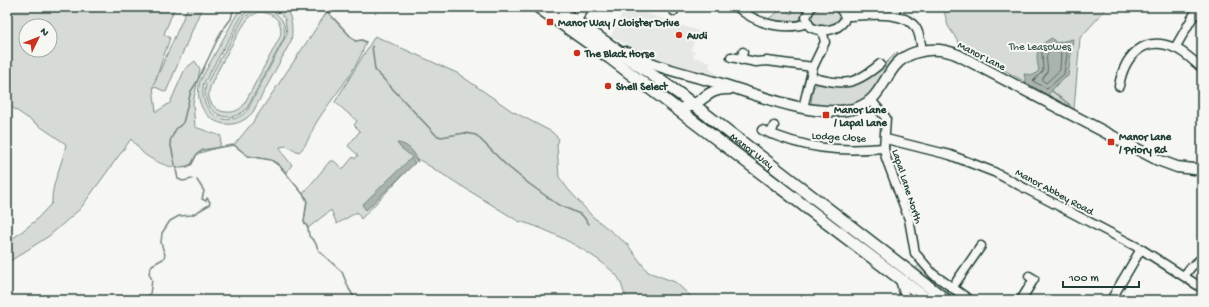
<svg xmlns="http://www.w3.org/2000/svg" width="1209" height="307" viewBox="0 0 1209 307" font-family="'Gochi Hand',sans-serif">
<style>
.built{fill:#e6e8e4}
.green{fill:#d6dbd6;stroke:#7a8c85;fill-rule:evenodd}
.water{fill:#aab3ae;stroke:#72847d}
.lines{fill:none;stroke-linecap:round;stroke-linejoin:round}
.shore{stroke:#576c65;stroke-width:1}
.stream{stroke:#72847d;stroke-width:1.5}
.minor-casing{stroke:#1f3d34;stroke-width:11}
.major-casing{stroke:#1f3d34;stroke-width:13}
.highway-casing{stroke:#1f3d34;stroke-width:14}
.minor{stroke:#f6f6f2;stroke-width:8}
.major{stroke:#f6f6f2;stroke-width:10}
.highway{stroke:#f6f6f2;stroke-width:11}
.poi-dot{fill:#c8321e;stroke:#f6f6f2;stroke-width:1.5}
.labels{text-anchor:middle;stroke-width:4;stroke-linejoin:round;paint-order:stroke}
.poi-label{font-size:11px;font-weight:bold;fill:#1f3d34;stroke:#f6f6f2;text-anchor:start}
.park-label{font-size:11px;fill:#445d54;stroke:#f6f6f2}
.street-label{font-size:11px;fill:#1f3d34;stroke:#f6f6f2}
</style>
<rect width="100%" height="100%" fill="#f6f6f2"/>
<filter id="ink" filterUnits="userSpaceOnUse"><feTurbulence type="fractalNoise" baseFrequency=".025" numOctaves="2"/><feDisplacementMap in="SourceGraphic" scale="8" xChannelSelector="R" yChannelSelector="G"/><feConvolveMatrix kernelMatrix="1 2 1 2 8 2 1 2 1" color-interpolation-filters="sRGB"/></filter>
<g filter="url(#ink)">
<polygon class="built" points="625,7 643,7 641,11 643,12 698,31 691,50 695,52 693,57 710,62 709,67 719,76 717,78 652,59 611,36"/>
<g class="green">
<path d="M7 7H175L164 34 170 38 154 84 188 7H202L166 92 153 86 156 112 170 103 185 69 195 61 200 69 193 103 195 127 221 136 220 147 197 154C194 157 193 162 191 165 180 174 152 161 143 153 139 149 135 143 131 139L80 209 49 236 7 263V243L34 222 52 203C51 183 63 164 66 144L7 104ZM26 26H50V50H26Z"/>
<path d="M244 7H255L242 16 204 83C196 112 229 133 248 109L287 34 285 19 280 13 270 7C273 7 278 6 281 7 293 11 293 31 291 41L253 112C229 140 190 116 200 81L238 12Z"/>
<polygon points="798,7 806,7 799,21 784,23 768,19 784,8 791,14"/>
<path d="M822 7 835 8 841 17 840 22C831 29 818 28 810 19 812 12 816 10 822 7Z"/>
<polygon points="849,7 892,7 889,10 851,11"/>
<polygon points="943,7 1108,7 1080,38 1074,109 961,46 948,26"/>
<path d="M259 8C276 9 288 20 284 38L247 108C228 129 199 110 206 84L244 17ZM260 12C274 13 284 22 280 37L243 106C239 110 233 113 227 112 216 112 207 102 209 91 210 83 242 24 249 18 252 15 256 13 260 12Z"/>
<path d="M327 12 355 41 362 40 366 42C357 72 332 97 316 123 311 132 307 146 299 152L286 146 280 147 283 154 292 165 286 172 271 160 248 156 234 145 253 122Z"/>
<path d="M375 36 457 73 512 111 552 132 559 139 557 145 559 177 568 189 592 216 627 244 648 272 675 282 695 300H629C622 294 623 283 617 276 597 254 546 227 518 221L418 159 361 219 357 212 337 224 331 210 308 228 304 222 307 202 303 194 330 161H334L343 169 353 157 355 159 358 155 348 146 360 131 354 125 357 121 335 102Z"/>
<path d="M897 52 900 55C873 92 863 115 811 104L813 88 818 83 841 86 884 65Z"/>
<polygon points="919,265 963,300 955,300 915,269"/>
</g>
<g class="water">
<path d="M1052 38 1056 43 1073 39 1068 76 1059 82 1048 95 1026 83 1024 74 1034 75 1039 70C1035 53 1036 46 1052 38Z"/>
<path d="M397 143C407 143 416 153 418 162L400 147Z"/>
<polygon points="411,158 415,163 366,210 362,205"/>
</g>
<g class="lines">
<g class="shore">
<polygon points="1051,44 1056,47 1066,45 1068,48 1064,74 1047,89 1033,81 1043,71 1042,52 1046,46"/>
<path d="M1050 50 1061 53 1060 70 1046 83 1042 80 1047 72C1049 64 1043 56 1050 50Z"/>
</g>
<g class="stream">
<polyline points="323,7 355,41 362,40 366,42"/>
<polyline points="372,46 375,70 436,135 441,137 465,133 476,135 506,165 528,183 557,204 582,215 589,224"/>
<polyline points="1052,91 1070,105"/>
<polyline points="176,168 188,166 192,164 197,154 203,150 234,145 248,156 271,160 279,165 307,199 304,222 308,228 309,236 315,242 319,251 342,272 349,289 356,300"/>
<polyline points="192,179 183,181 178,179 170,141 176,129 183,123 191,91 197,82 221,32 231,19 234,7"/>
<polyline points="143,300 150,294 152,280 149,273 152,265 163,259 165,255 161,243 162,233 170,221 179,216 192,215 209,205 210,202 207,198 206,201 202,199 204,191 197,180"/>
</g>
<g class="minor-casing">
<g id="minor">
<path d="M737 7C756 24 784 31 808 23"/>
<path d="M811 7 806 17 810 27C821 33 837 31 844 21L845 16 839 7"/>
<polyline points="674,11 676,7"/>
<polyline points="895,15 896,7"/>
<path d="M845 16C865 16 903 9 916 28 920 34 921 44 922 51"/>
<polyline points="576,21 586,7"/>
<polyline points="1175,48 1195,13 1202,16"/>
<polyline points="731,57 756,62 767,61 813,67"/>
<polyline points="741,60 743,52"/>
<path d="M811 77C843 86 854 86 880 64"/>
<path d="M1119 86C1124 57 1143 34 1175 48 1185 52 1193 61 1202 68"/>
<polyline points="871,100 886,118 884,148 886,158 909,219 915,253 933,274 970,300"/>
<polyline points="803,108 813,67 825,42 822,30"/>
<path d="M762 130C805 149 838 152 884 148"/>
<polyline points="771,134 774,126"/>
<polyline points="886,139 950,155 994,172 1141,249 1202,288"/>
<polyline points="1184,276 1191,267 1202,258"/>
<polyline points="900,280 906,300"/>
<polyline points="952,288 981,246"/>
<polyline points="1021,300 1034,279 1029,276"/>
<polyline points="1111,300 1141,249"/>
</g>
</g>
<g class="major-casing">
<g id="major">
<path d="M626 52C657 68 682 73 715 82 754 93 812 119 853 109 877 103 881 84 894 67 909 48 938 46 958 55L1158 160 1177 167 1202 170"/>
<path d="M676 108C700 111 704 87 729 89"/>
</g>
</g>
<g class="highway-casing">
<g id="highway">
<polyline points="538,7 610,58 928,300"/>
<path id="s1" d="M555 7 681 95 946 300"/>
</g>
</g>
<use href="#minor" class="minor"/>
<use href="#major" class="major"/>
<use href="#highway" class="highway"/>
</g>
</g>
<g class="poi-dot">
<rect x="546" y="18" width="8" height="8" rx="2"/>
<circle cx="679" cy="35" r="4"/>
<circle cx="577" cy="53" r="4"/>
<circle cx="608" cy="86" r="4"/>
<rect x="822" y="111" width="8" height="8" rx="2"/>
<rect x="1107" y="138" width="8" height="8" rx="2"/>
</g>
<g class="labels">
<g class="poi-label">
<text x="558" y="26">Manor Way / Cloister Drive</text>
<text x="687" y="39">Audi</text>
<text x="585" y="57">The Black Horse</text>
<text x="616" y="90">Shell Select</text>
<text x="834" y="113">Manor Lane<tspan x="834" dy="13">/ Lapal Lane</tspan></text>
<text x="1119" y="140">Manor Lane<tspan x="1119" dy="13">/ Priory Rd</tspan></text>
</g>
<g class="park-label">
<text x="1040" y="50">The Leasowes</text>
</g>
<g class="street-label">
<text transform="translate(982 55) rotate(27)" y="4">Manor Lane</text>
<text transform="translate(839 136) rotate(3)" y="4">Lodge Close</text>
<text dy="4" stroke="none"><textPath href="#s1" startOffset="244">Manor Way</textPath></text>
<text transform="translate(908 186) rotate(72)" y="4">Lapal Lane North</text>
<text transform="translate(1055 191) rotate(28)" y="4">Manor Abbey Road</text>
</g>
</g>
<rect width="1209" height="307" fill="none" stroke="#f6f6f2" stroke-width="24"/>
<rect x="12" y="12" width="1185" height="283" fill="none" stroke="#1f3d34" stroke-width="1.5" filter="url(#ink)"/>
<g transform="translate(38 38) rotate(47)"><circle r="19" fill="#f6f6f2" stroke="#a0aca6"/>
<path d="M0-3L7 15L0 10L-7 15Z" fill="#c8321e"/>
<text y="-6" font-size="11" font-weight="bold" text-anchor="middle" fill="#1f3d34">N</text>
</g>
<path d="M1063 281v6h76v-6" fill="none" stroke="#1f3d34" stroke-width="2"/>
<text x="1069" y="281" font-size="12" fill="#1f3d34" stroke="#f6f6f2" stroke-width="3" paint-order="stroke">100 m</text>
</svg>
